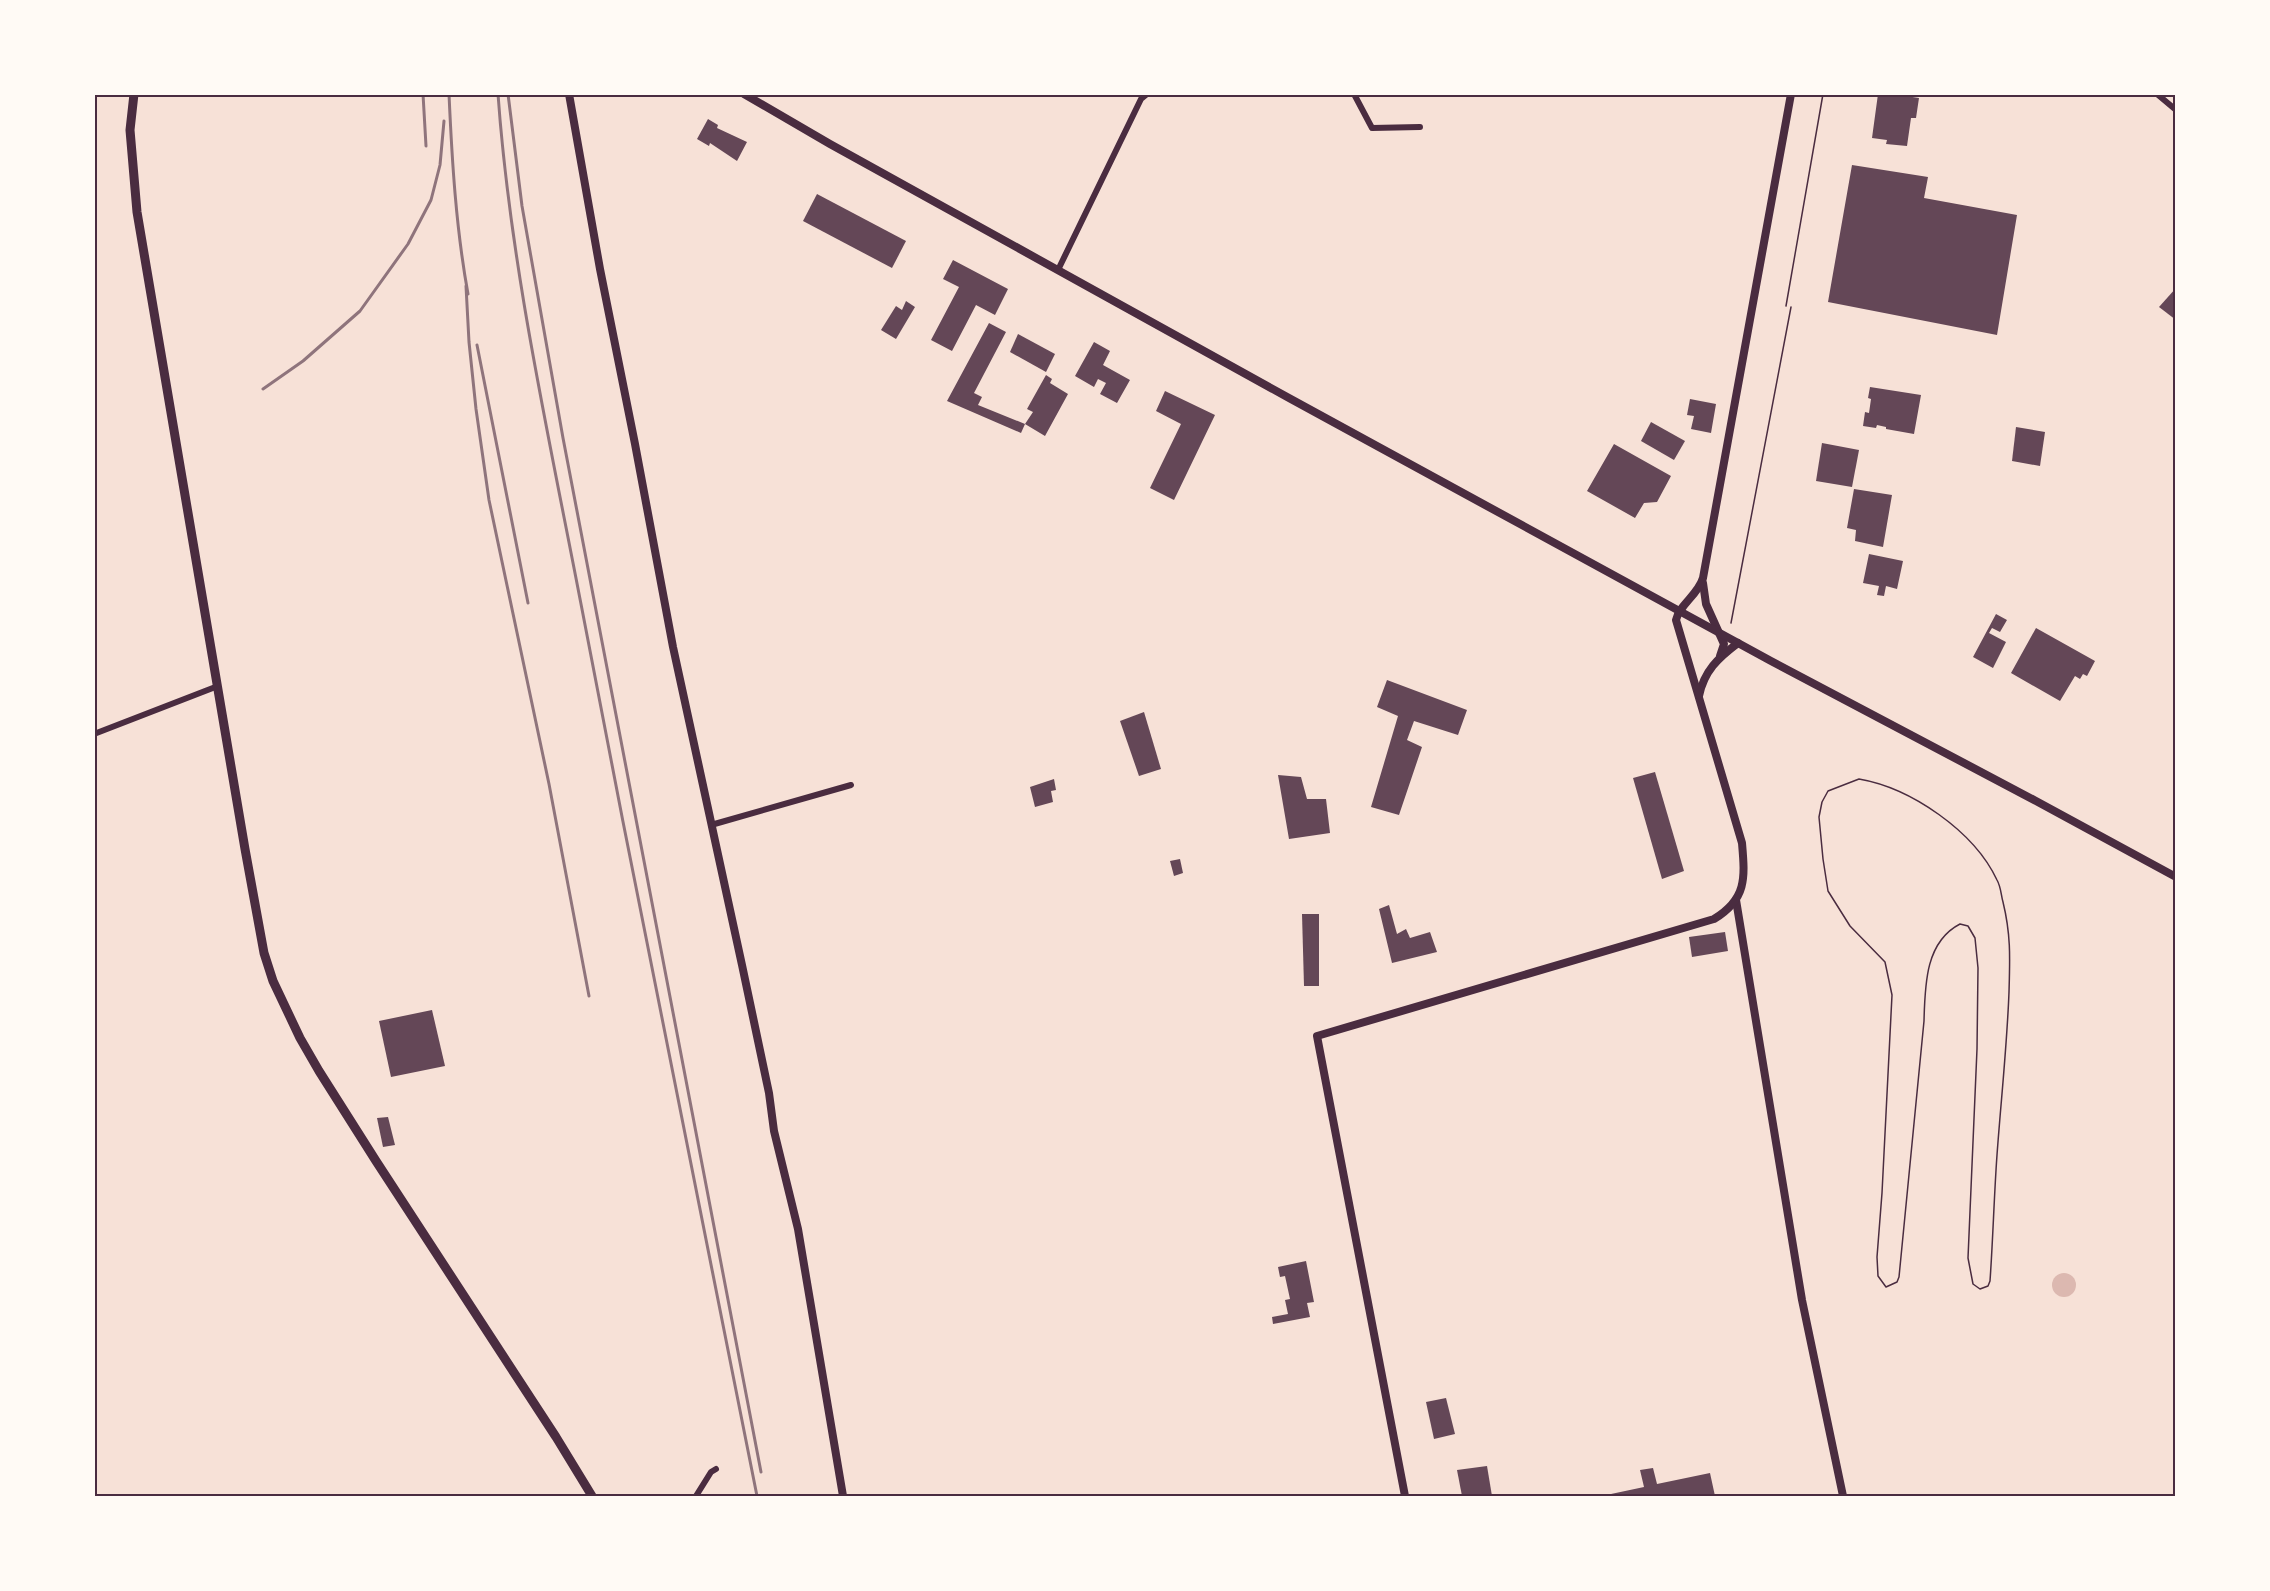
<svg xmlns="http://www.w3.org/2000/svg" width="2270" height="1591" viewBox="0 0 2270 1591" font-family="'DejaVu Sans',sans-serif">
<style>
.water{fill:#dcb8b0}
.building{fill:#644757}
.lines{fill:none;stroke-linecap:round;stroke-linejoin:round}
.path{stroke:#4a2c40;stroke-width:1.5}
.minor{stroke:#4a2c40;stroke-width:6}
.tertiary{stroke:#4a2c40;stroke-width:8}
.secondary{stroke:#4a2c40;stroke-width:8}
.primary{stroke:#4a2c40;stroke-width:9}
.rail{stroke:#8f747c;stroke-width:3}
.neatline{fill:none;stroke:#4a2c40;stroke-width:2}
</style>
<rect width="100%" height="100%" fill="#f7e1d7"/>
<circle class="water" cx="2064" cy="1285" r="12"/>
<g class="building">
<polygon points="1878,94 1906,94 1906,96 1919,98 1916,118 1911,118 1907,146 1886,144 1887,140 1872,138"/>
<polygon points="708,119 718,125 717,128 747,142 737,161 710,143 709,146 697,139"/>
<polygon points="1852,165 1928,177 1924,198 2017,215 1997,335 1828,302"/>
<polygon points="817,194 906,241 892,268 803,221"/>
<polygon points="953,260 1008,289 995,315 976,305 952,351 931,340 959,287 943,279"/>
<polygon points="2176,288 2176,320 2159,307"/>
<polygon points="906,301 915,307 896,339 881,330 896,306 902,310"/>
<polygon points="989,323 1006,332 974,393 982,397 978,405 1025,424 1021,433 947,401"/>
<polygon points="1018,334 1055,354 1046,372 1010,352"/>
<polygon points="1094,342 1110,351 1103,365 1130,380 1117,403 1100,394 1106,383 1098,379 1094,387 1075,376"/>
<polygon points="1046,375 1052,379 1050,383 1068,394 1045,436 1025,424 1033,412 1027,409"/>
<polygon points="1870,387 1921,395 1914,434 1886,429 1886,427 1877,425 1876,428 1863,426 1865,412 1869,413 1871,399 1868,398"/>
<polygon points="1165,391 1215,415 1174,500 1150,488 1181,424 1156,411"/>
<polygon points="1690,399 1716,404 1711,433 1691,429 1694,416 1687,415"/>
<polygon points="1651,422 1685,441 1674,460 1641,441"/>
<polygon points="2016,427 2045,432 2040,466 2012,461"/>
<polygon points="1822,443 1859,450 1852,487 1816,481"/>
<polygon points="1614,444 1671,476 1657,502 1644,503 1635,518 1587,491"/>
<polygon points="1854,489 1892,495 1883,547 1855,541 1856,530 1847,528"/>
<polygon points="1869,554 1903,561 1897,589 1886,586 1884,596 1877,595 1879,586 1863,583"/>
<polygon points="1996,614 2007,620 2000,632 1992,628 1989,633 2006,642 1993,668 1973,657"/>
<polygon points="2036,628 2095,661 2087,676 2083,674 2080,679 2075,676 2060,701 2011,673"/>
<polygon points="1387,680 1467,710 1458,735 1414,721 1407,740 1422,747 1399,815 1371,807 1398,716 1377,707"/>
<polygon points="1144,712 1161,769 1139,776 1120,721"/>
<polygon points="1655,772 1684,871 1662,879 1633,778"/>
<polygon points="1278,775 1301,777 1307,799 1326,799 1330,833 1289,839"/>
<polygon points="1054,779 1056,790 1051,791 1053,802 1035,807 1030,787"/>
<polygon points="1180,859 1183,873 1174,876 1170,861"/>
<polygon points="1389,905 1397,934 1406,929 1410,938 1430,932 1437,952 1392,963 1379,909"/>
<polygon points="1302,914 1319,914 1319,986 1304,986"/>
<polygon points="1725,932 1728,951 1692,957 1689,937"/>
<polygon points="432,1010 445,1066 391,1077 379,1021"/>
<polygon points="388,1117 395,1145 383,1147 377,1118"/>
<polygon points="1306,1261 1314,1302 1307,1303 1310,1317 1273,1324 1272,1317 1288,1314 1285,1300 1290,1299 1285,1276 1280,1277 1278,1267"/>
<polygon points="1446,1398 1455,1434 1434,1439 1426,1402"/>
<polygon points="1487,1466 1492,1496 1462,1496 1457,1470"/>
<polygon points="1653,1468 1657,1484 1710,1473 1715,1496 1611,1496 1611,1494 1644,1487 1640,1470"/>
</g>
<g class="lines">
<g class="path">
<polyline points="1786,306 1823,94"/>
<polyline points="1731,623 1791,307"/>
<path d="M1859 779C1911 788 1974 831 1997 880 2001 887 2001 895 2003 902 2011 935 2010 958 2009 992 2007 1046 2001 1100 1997 1155 1994 1197 1993 1239 1990 1281L1988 1286 1980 1289 1973 1284 1968 1258 1977 1049 1978 968 1975 938 1968 926 1960 924C1925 942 1925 986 1924 1021L1899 1277 1897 1282 1886 1287 1878 1276 1877 1257 1882 1193 1892 995 1885 962 1850 926 1828 891 1823 859 1819 817 1822 802 1828 791Z"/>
</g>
<g class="minor">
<polyline points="1354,94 1372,128 1420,127"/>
<polyline points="2157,94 2176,110"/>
<polyline points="1058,270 1141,99 1147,94"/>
<polyline points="94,734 218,686"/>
<polyline points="711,825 851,785"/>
<polyline points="696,1496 711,1472 716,1469"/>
</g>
<g class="tertiary">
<polyline points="569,94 600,269 635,444 673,647 742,965 769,1093 774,1131 798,1229 843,1496"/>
<polyline points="1703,583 1706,604 1724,644 1720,656"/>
<path d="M1699 696C1704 671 1718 658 1738 643"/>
<polyline points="1736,900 1802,1300 1843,1496"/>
<path d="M1405 1496 1317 1036 1714 919C1747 899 1745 878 1742 843L1676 620C1679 605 1698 595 1703 578L1791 94"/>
</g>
<polyline class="secondary" points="744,94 830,144 1289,398 1771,661 2036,801 2176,877"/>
<polyline class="primary" points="134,94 130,130 137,212 245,849 264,953 273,981 300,1038 319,1071 376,1161 556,1437 592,1496"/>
<g class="rail">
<polyline points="423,94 426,146"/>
<path d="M449 94C452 161 456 228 468 294"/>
<path d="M498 94C510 263 549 437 581 604 637 902 700 1199 757 1496"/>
<polyline points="508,94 522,206 563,438 761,1472"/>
<polyline points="466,286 469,342 476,409 489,500 549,784 589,996"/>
<polyline points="477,345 528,603"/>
<polyline points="263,389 303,361 360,311 408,244 431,200 440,165 444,121"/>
</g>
</g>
<rect width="2270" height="1591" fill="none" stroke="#fffaf5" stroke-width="192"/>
<rect x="96" y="96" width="2078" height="1399" class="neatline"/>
</svg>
